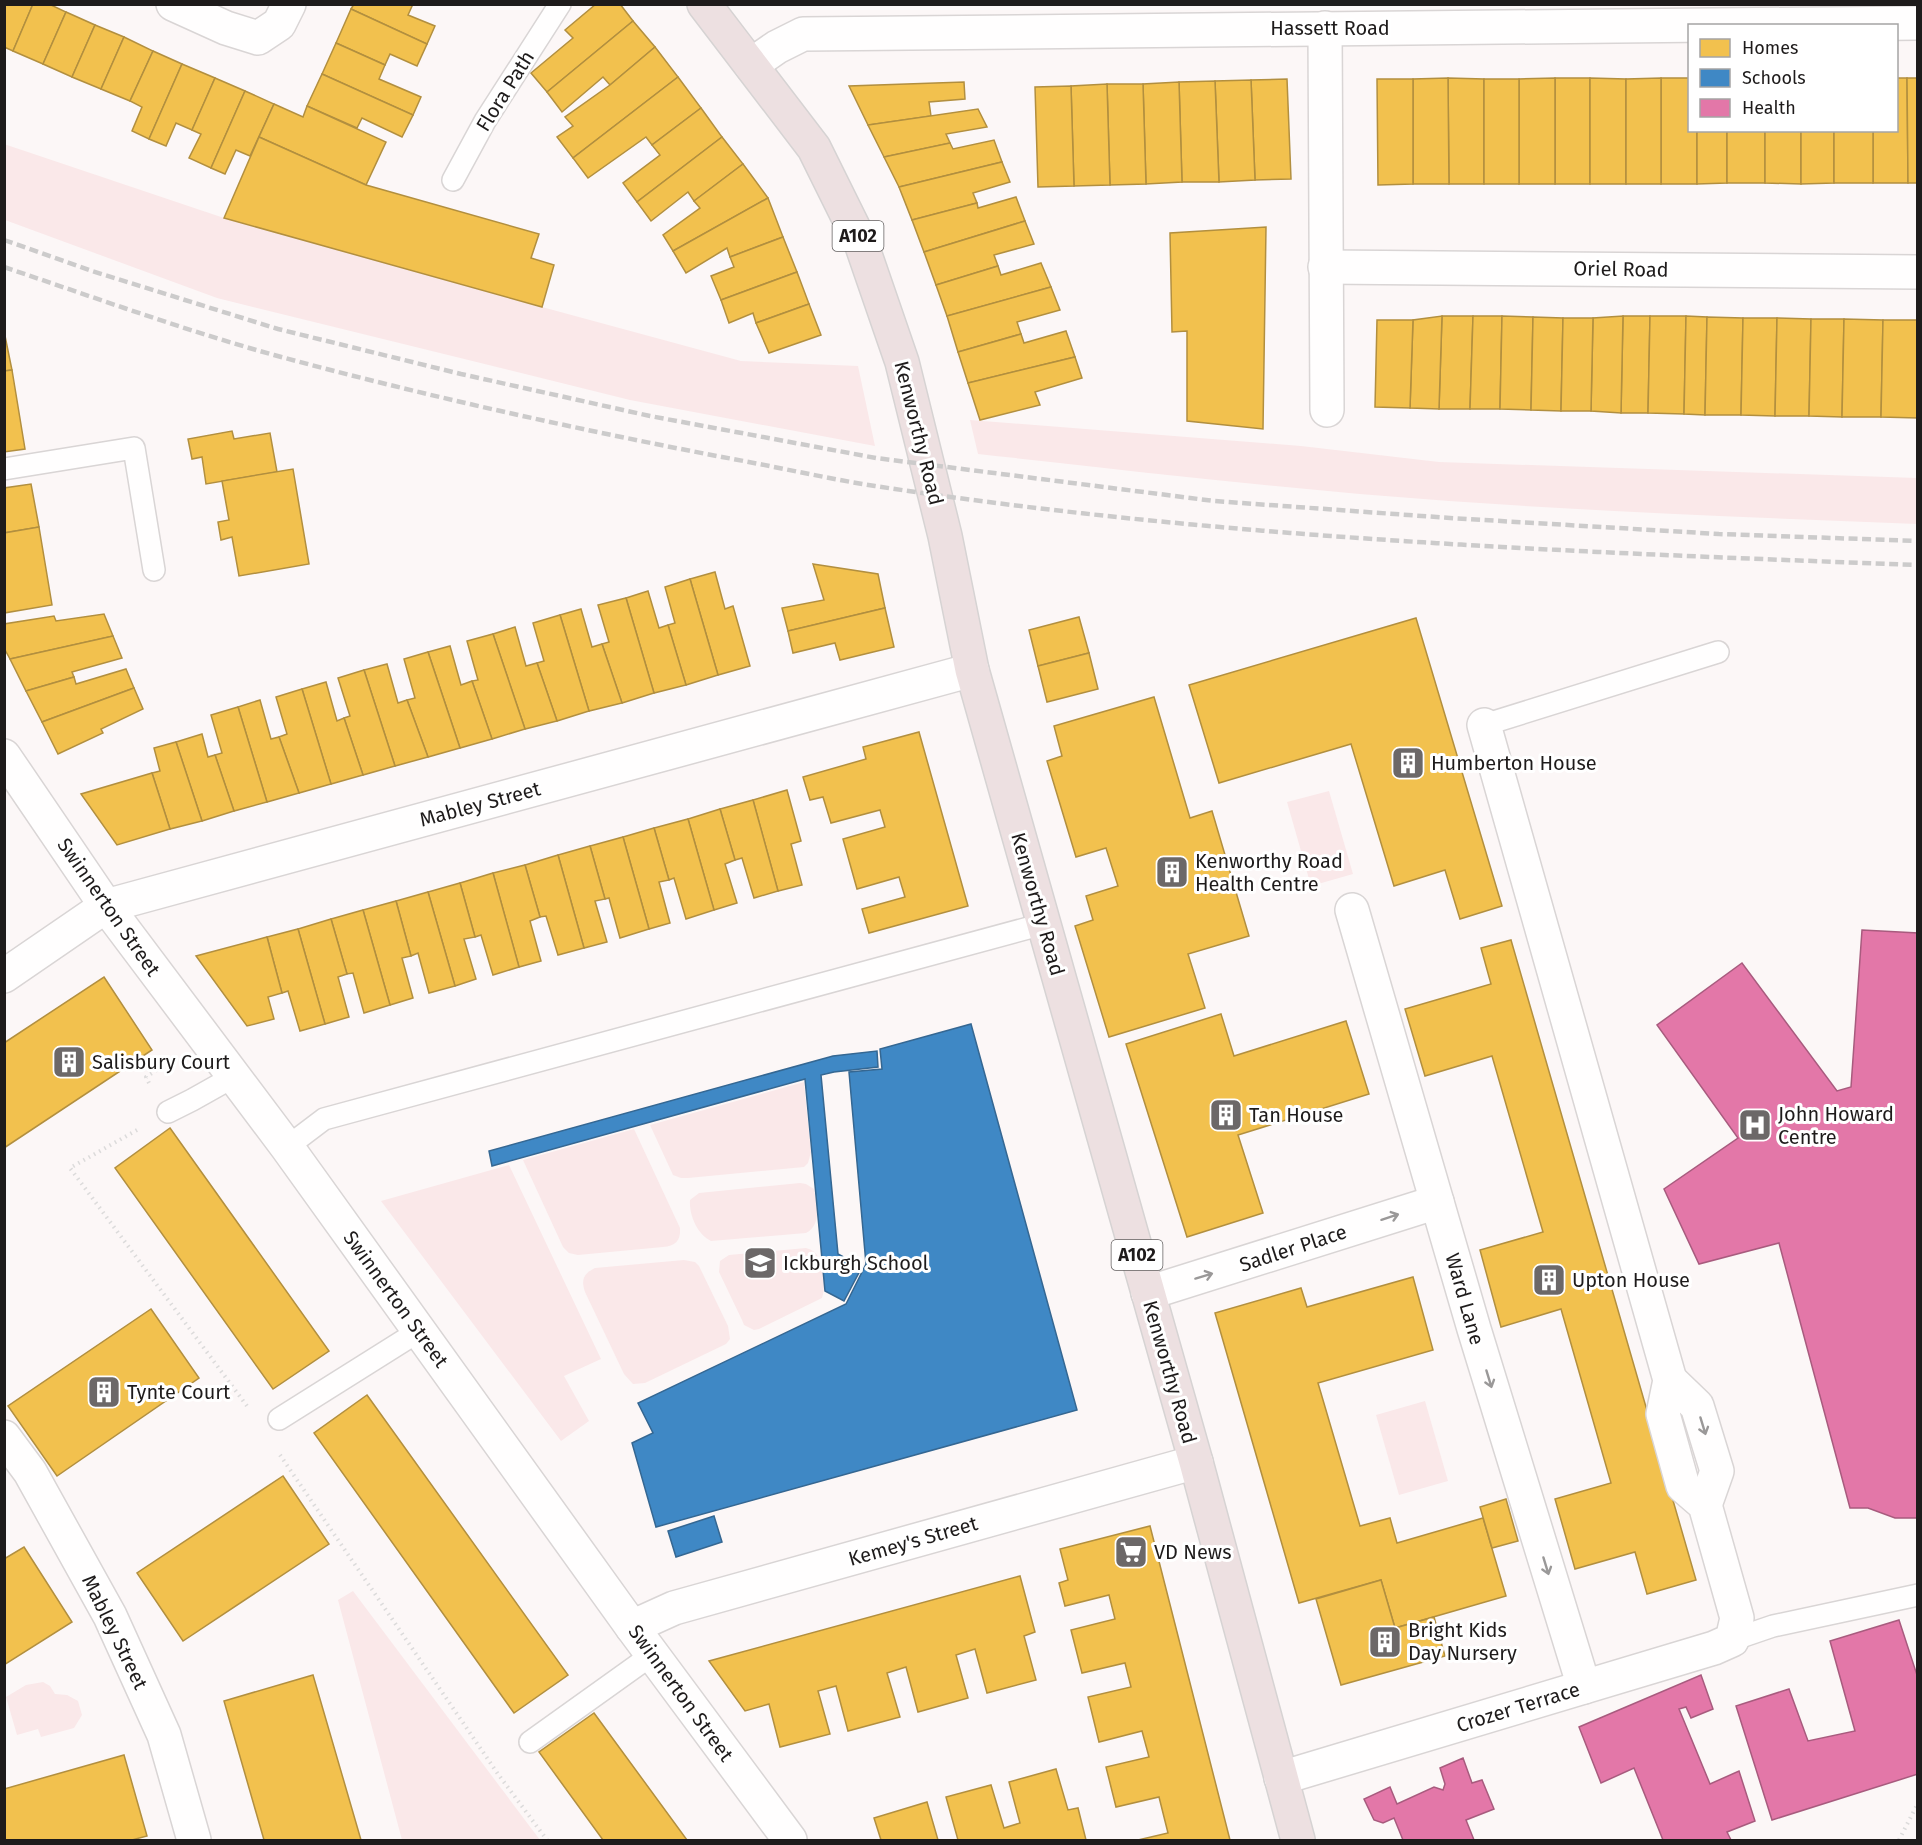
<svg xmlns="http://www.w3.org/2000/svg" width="1922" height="1845" viewBox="0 0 1922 1845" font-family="'Fira Sans',sans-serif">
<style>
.green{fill:#fae8e9}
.homes{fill:#f2c14e;stroke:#b28f3f;stroke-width:1.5}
.schools{fill:#3f88c5;stroke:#356792;stroke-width:1.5}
.health{fill:#e377a8;stroke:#a85b7e;stroke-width:1.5}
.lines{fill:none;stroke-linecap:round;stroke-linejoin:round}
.lane-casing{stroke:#d9d5d5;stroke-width:24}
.street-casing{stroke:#d9d5d5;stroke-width:36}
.highway-casing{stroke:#d6d3d3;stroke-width:36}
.path{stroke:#dcdbdb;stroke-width:4;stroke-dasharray:1.5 4.5;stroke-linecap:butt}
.lane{stroke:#fffefe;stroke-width:21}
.street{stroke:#fffefe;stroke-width:33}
.highway{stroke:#ede0e1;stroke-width:33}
.rail{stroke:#cccbcb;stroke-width:4.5;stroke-dasharray:9 4.5;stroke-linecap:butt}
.oneway{stroke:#9a9898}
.labels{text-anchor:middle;stroke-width:6;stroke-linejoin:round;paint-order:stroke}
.shield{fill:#fff;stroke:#625f5f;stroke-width:1.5}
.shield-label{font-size:18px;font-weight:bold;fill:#1e1b1b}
.street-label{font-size:20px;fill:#1e1b1b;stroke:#fff}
.poi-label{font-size:20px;fill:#1e1b1b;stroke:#fff;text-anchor:start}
</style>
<rect width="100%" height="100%" fill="#fcf7f7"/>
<g class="green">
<polygon points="4,144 224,218 542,307 741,361 858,366 875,446 630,400 217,298 5,220"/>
<path d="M970 420 1301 446 1439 462 1917 478V524C1761 518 1605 512 1449 501 1292 490 1135 471 978 454Z"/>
<polygon points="1329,791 1353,874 1311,886 1287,802"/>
<polygon points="804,1082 811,1152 808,1163 804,1167 688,1178 681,1178 673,1175 650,1125"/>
<path d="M634 1129 680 1228C681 1241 675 1246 663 1247L578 1255 569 1253 563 1247 523 1160Z"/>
<polygon points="509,1165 601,1359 564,1376 589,1421 561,1441 381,1201"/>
<path d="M800 1183 806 1184 814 1189C817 1205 822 1224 806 1233L711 1241C697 1234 689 1215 690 1200L699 1193Z"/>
<path d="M806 1248C825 1252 827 1282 822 1298L759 1329 754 1330 744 1325 742 1320 719 1272 720 1261 729 1255Z"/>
<path d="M684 1260 695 1262 699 1266 728 1326 730 1339 726 1344 645 1383 633 1384 624 1374 585 1292C581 1280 583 1274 595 1268Z"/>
<polygon points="1425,1401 1448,1481 1399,1495 1376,1415"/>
<polygon points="353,1591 540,1840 402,1840 338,1600"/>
<polygon points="43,1682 50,1686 55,1694 67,1695 78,1701 82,1715 74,1728 41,1737 38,1729 17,1735 6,1697 26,1685"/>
</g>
<g class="homes">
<polygon points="4,4 33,4 13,51 4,47"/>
<polygon points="33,4 49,4 66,12 43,64 13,51"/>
<polygon points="354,4 413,4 408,15 435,26 427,44 351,9"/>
<polygon points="596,4 620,4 633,21 547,92 531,73 573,38 565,30"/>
<polygon points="351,9 427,44 417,66 390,54 385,65 336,43"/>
<polygon points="66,12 95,25 72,77 43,64"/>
<polygon points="633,21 655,47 610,85 603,77 562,112 547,92"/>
<polygon points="95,25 124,37 101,89 72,77"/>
<polygon points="124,37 153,51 130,101 101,89"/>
<polygon points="336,43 385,65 379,79 421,97 413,115 322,74"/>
<polygon points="655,47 678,77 573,158 557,137 573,126 565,117 610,85"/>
<polygon points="153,51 182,64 149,139 132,131 142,107 130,101"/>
<polygon points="182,64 215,78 192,130 176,123 166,146 149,139"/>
<polygon points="322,74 413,115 402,137 362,118 357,128 307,106"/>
<polygon points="678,77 701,108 652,145 646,137 588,178 573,158"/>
<polygon points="215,78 245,91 211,168 189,158 201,134 192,130"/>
<polygon points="1448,78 1484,79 1484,184 1449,184"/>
<polygon points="1448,78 1449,184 1413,184 1413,79"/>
<rect x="1555" y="78" width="35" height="106"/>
<polygon points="1555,78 1555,184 1519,184 1519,79"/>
<polygon points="1590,78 1626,79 1626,184 1590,184"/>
<polygon points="1661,78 1690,78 1690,130 1697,130 1697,184 1661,184"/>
<polygon points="1661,78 1661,184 1626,184 1626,79"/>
<polygon points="1896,78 1907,78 1908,183 1873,183 1873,130 1896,130"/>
<polygon points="1907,78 1918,78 1918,183 1908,183"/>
<polygon points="1287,79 1291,179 1255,180 1251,80"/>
<polygon points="1377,79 1413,79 1413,184 1378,185"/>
<rect x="1484" y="79" width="35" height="105"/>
<polygon points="1251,80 1255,180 1219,182 1215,81"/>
<polygon points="1215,81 1219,182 1182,182 1179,82"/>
<polygon points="964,82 965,99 929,102 931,116 868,125 849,86"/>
<polygon points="1179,82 1182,182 1146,184 1143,84"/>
<polygon points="1107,84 1143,84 1146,184 1110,185"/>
<polygon points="1107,84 1110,185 1074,186 1071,86"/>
<polygon points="1071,86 1074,186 1038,187 1035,87"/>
<polygon points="245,91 274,104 250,156 236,150 225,174 211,168"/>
<polygon points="274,104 303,117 307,106 386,142 366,185 259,137"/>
<polygon points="701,108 722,137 637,202 623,183 660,155 652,145"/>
<polygon points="978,109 987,127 946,134 950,143 884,157 868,125"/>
<polygon points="1697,130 1727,130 1727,183 1697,184"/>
<rect x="1727" y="130" width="38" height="53"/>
<polygon points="1765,130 1801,130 1801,184 1765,183"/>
<polygon points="1801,130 1834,130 1834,183 1801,184"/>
<rect x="1834" y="130" width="39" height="53"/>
<polygon points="259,137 366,185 539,234 531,258 554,265 542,307 224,218"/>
<polygon points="722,137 743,164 694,201 688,192 651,221 637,202"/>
<polygon points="994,140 1002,162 899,187 884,157 950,143 953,149"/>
<polygon points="1002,162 1010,182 973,193 977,203 912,220 899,187"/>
<polygon points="743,164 768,198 673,251 663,235 700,208 694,201"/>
<polygon points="1016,197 1025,221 924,252 912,220 977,203 978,208"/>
<polygon points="768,198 783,237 730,257 727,248 686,273 673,251"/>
<polygon points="1025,221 1034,244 994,255 998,266 936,285 924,252"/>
<polygon points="1266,227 1263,429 1187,421 1187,331 1172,332 1170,233"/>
<polygon points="783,237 797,272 721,300 711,276 734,267 730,257"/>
<polygon points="1041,263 1051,287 947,316 936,285 998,266 1001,275"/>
<polygon points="797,272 809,304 756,323 753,313 729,323 721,300"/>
<polygon points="1051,287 1060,310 1017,322 1021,334 958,352 947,316"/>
<polygon points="809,304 821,335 769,353 756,323"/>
<polygon points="1442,316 1473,316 1470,409 1439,409"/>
<polygon points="1442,316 1439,409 1410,408 1413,320"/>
<polygon points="1473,316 1502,316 1500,409 1470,409"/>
<polygon points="1502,316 1533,317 1531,410 1500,409"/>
<polygon points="1623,316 1650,316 1648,413 1621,413"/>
<polygon points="1623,316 1621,413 1591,411 1593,318"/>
<polygon points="1650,316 1686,316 1684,414 1648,413"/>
<polygon points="1686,316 1707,317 1705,415 1684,414"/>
<polygon points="1533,317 1563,318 1561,411 1531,410"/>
<polygon points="1707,317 1743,318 1741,415 1705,415"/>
<polygon points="1563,318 1593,318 1591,411 1561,411"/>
<polygon points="1743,318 1777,318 1775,416 1741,415"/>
<polygon points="1777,318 1811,319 1809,416 1775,416"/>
<polygon points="1811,319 1844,319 1842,417 1809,416"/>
<polygon points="1844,319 1883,320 1881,417 1842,417"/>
<polygon points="1377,320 1413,320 1410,408 1375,407"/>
<polygon points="1883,320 1918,320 1918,418 1881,417"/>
<polygon points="4,331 12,370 4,371"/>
<polygon points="1066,331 1075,357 968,383 958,352 1021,334 1024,343"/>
<polygon points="1075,357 1082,378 1035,392 1040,405 980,420 968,383"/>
<polygon points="12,370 25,449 4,452 4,371"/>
<polygon points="232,431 234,439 270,433 277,472 206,484 202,457 192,459 188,439"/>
<polygon points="293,469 309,564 239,576 232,537 221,540 218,522 229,520 222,481"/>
<polygon points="31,484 39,527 4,533 4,488"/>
<polygon points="39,527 52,605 4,613 4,533"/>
<polygon points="813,564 878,574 885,608 788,631 782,608 824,600"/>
<polygon points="715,572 725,609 733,606 750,666 718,675 690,579"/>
<polygon points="690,579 718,675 686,685 668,625 675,623 665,587"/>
<polygon points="648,591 659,628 668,625 686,685 654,693 626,598"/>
<polygon points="626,598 654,693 622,703 602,644 609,642 598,605"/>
<polygon points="885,608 894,647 840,660 835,643 793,653 788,631"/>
<polygon points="581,609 592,647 602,644 622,703 589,711 560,615"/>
<polygon points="104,614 113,636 10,659 4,648 4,624 54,616 56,621"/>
<polygon points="560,615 589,711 557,721 537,663 544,661 533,623"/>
<polygon points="1079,617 1089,653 1038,666 1029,630"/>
<polygon points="1416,618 1502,906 1460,919 1445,870 1394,886 1351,744 1219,783 1189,685"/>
<polygon points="515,627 526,666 537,663 557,721 525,729 493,634"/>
<polygon points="493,634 525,729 492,739 472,681 478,680 467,641"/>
<polygon points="113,636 122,658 72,672 74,677 26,691 10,659"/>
<polygon points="450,646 461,685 472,681 492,739 460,748 428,652"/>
<polygon points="428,652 460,748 428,757 407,700 415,698 404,659"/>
<polygon points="1089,653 1098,689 1047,702 1038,666"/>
<polygon points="387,664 398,703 407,700 428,757 395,766 364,670"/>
<polygon points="126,669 134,688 42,722 26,691 74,677 76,684"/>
<polygon points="364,670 395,766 363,775 344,718 350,716 338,678"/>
<polygon points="326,682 337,721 344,718 363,775 331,784 302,689"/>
<polygon points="134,688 143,709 101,729 103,733 58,754 42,722"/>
<polygon points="302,689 331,784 299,793 279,737 287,734 276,697"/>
<polygon points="1154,697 1190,818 1212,811 1249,936 1188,954 1205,1008 1109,1037 1075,926 1093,920 1086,896 1118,886 1106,848 1076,857 1047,761 1062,756 1054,726"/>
<polygon points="260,700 271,739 279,737 299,793 267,802 238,707"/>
<polygon points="238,707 267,802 234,811 215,755 222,753 211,715"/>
<polygon points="919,732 968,906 869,933 862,909 905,897 899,877 857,889 843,839 885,827 880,810 831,823 823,797 810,800 803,777 866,759 863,747"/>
<polygon points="202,734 208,757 215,755 234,811 202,821 176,742"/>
<polygon points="176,742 202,821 170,829 152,773 160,771 154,748"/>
<polygon points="152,773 170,829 117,845 81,794"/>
<polygon points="787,790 801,841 791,844 802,885 778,891 753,800"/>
<polygon points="753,800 778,891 754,898 742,858 735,860 720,809"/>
<polygon points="720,809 735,860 725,864 737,903 714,910 688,819"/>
<polygon points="688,819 714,910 686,919 674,878 669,880 654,828"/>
<polygon points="654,828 669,880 659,882 670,923 649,929 623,837"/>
<polygon points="623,837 649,929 620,938 609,898 605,899 590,846"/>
<polygon points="590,846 605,899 595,901 607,942 584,948 558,855"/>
<polygon points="558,855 584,948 558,955 546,916 540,917 525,865"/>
<polygon points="525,865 540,917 530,921 541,961 519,967 493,873"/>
<polygon points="493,873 519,967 493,975 481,935 475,937 460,883"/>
<polygon points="460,883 475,937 464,939 476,979 455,986 428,892"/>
<polygon points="428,892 455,986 429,993 418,953 411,956 396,901"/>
<polygon points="396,901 411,956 402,958 413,998 390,1005 363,910"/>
<polygon points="363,910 390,1005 364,1013 353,973 347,974 331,919"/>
<polygon points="331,919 347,974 338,977 349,1017 325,1024 298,929"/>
<polygon points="298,929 325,1024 300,1031 288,991 282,993 267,937"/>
<polygon points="267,937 282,993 268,997 274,1019 247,1026 196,956"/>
<polygon points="1511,940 1696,1580 1647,1594 1635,1552 1575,1569 1555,1499 1611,1483 1561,1309 1501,1327 1480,1250 1543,1232 1492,1056 1425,1076 1405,1009 1491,984 1481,948"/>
<polygon points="104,977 152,1050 4,1148 4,1043"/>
<polygon points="1221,1014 1234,1056 1346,1021 1369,1094 1238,1135 1263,1213 1187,1237 1126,1044"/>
<polygon points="170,1128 329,1351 273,1389 115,1168"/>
<polygon points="1413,1277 1433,1350 1318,1383 1360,1526 1390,1518 1397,1543 1483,1518 1506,1596 1395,1628 1381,1580 1299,1603 1215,1313 1301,1288 1307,1307"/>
<polygon points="151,1309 199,1378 57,1476 8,1406"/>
<polygon points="367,1395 568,1675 514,1713 314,1433"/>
<polygon points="283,1476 329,1544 183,1641 137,1573"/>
<polygon points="1506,1499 1518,1541 1492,1548 1480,1507"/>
<polygon points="1150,1526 1230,1840 1138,1840 1168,1833 1159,1797 1116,1807 1106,1767 1149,1757 1142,1731 1099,1742 1088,1697 1131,1687 1125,1663 1082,1673 1071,1630 1115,1619 1109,1595 1065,1606 1059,1583 1068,1580 1060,1549"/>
<polygon points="24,1547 72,1622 4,1665 4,1559"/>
<polygon points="1020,1576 1035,1632 1024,1636 1036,1680 987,1693 975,1649 956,1655 968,1698 918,1712 906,1667 887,1673 900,1717 848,1731 836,1686 818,1691 830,1734 780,1747 769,1704 745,1711 709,1661"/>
<polygon points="1381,1580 1395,1628 1434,1617 1445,1656 1341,1685 1316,1599"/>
<polygon points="313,1675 361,1840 264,1840 224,1701"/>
<polygon points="594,1713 687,1840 603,1840 539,1752"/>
<polygon points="124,1755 147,1836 132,1840 4,1840 4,1789"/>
<polygon points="1056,1769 1068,1810 1078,1808 1086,1840 958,1840 946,1797 991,1785 1004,1828 1020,1823 1009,1782"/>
<polygon points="927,1802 938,1840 881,1840 874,1818"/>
</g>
<g class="schools">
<polygon points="971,1024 1077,1410 656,1527 632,1443 653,1433 638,1403 846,1304 866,1264 849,1072 882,1069 880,1049"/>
<polygon points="877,1051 878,1067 834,1072 821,1075 838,1254 862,1267 844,1301 825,1291 805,1079 492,1166 489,1151 833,1056"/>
<polygon points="714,1516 722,1542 676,1557 668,1531"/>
</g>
<g class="health">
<polygon points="1862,930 1918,933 1918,1518 1895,1518 1868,1508 1850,1508 1779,1243 1699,1264 1664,1189 1738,1138 1657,1025 1742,963 1837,1091 1851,1087"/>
<polygon points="1899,1620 1918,1678 1918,1774 1772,1820 1736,1706 1789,1689 1808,1741 1855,1731 1830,1641"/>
<polygon points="1701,1675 1713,1709 1691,1718 1686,1707 1679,1709 1710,1784 1739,1771 1755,1821 1727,1832 1731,1840 1663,1840 1634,1768 1601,1783 1579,1727"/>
<polygon points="1463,1758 1472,1783 1482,1780 1494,1809 1466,1820 1474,1840 1403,1840 1394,1818 1383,1823 1374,1820 1364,1799 1390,1787 1397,1804 1434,1787 1443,1790 1445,1784 1440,1768"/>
</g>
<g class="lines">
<g class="lane-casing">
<g id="lane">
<polyline points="453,180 485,121 560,4"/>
<polyline points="4,469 134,448 154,570"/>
<polyline points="1484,725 1718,652"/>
<polyline points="168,1112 192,1100 233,1077"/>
<polyline points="287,1147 324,1119 1043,924"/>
<polyline points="279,1419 419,1331"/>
<polyline points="1732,1640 1773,1626 1918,1595"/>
<polyline points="530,1742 653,1654"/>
</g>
</g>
<g class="street-casing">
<g id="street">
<polyline points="173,4 226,28 258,38 279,24 289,4"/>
<polyline points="1325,28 1327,410"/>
<polyline points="751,65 777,47 803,34 1918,23"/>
<polyline points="1325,267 1918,272"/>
<polyline points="4,756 106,906 287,1147 632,1627 790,1840"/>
<polyline points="1352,910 1474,1329 1584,1687"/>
<polyline points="4,976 106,906 972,670"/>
<polyline points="1148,1293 1437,1202"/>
<polyline points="1670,1380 1697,1406 1717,1471 1705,1505"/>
<polyline points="4,1437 30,1472 110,1616 164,1735 194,1840"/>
<polyline points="632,1627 674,1608 1196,1462"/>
<polyline points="1281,1778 1714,1648 1732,1640 1737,1618 1705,1505 1683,1486 1663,1414 1670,1380 1484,725"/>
</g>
</g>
<g class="highway-casing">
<polyline id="highway" points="704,4 814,148 861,243 902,362 945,536 972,670 1196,1462 1298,1840"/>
</g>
<g class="path">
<polyline points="149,1083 146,1077 172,1060"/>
<polyline points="137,1130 70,1168 247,1406"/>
<polyline points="280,1455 498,1774 547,1840"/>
<polyline points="1899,1840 1918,1803"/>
</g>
<use href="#lane" class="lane"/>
<use href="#street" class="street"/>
<use href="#highway" class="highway"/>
<g class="rail">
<polyline points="4,240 92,271 278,329 461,374 650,416 876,458 1214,501 1450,518 1719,534 1918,541"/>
<path d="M4 267C93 297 184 330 274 355 421 395 571 428 722 457 773 466 824 478 875 486 1220 539 1570 552 1918 565"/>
</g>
</g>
<defs><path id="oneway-shaft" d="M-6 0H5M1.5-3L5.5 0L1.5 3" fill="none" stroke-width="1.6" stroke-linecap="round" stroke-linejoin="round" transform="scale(1.5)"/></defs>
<g class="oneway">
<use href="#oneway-shaft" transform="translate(1390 1217) rotate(-18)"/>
<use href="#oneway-shaft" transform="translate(1204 1276) rotate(-17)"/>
<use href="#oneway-shaft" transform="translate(1489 1379) rotate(73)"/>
<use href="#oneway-shaft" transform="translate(1703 1426) rotate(73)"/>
<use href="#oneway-shaft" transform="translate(1546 1566) rotate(73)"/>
</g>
<defs>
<g id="building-square" transform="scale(1.725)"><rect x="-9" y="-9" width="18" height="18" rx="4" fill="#6c6868" stroke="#fff"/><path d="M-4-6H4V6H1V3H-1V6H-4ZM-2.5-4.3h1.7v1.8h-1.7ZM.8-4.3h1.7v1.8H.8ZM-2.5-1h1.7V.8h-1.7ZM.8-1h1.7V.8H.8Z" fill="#fff"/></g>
<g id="hospital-square" transform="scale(1.725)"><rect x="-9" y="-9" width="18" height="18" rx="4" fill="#6c6868" stroke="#fff"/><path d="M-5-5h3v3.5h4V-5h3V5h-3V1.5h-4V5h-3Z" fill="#fff"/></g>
<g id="school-square" transform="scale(1.725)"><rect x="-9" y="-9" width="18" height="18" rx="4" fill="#6c6868" stroke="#fff"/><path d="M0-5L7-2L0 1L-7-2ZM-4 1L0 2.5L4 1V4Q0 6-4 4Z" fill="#fff"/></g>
<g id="supermarket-square" transform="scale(1.725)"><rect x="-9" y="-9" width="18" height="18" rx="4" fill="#6c6868" stroke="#fff"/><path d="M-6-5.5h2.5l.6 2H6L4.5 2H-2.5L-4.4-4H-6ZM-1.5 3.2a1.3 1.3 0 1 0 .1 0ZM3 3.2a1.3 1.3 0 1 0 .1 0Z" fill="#fff"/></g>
</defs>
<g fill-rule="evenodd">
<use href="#building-square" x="1408" y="763"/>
<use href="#building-square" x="1172" y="872"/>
<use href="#building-square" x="69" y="1062"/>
<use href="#building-square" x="1226" y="1115"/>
<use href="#hospital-square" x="1755" y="1125"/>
<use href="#school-square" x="760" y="1263"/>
<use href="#building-square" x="1549" y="1280"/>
<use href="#building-square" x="104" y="1392"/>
<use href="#supermarket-square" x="1131" y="1552"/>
<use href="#building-square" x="1385" y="1642"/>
</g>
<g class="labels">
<g class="shield">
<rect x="832.5" y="221" width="51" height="30" rx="4.5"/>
<rect x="1111.5" y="1240" width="51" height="30" rx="4.5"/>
</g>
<g class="shield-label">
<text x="858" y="242">A102</text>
<text x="1137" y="1261">A102</text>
</g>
<g class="street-label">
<text x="1330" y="35">Hassett Road</text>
<text transform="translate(505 91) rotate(-58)" y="7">Flora Path</text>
<text transform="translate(1621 269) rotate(1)" y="7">Oriel Road</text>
<text transform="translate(919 433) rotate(76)" y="7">Kenworthy Road</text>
<text transform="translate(480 804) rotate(-15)" y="7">Mabley Street</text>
<text transform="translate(1038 904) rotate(74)" y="7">Kenworthy Road</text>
<text transform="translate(109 907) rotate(55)" y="7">Swinnerton Street</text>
<text transform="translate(1293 1248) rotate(-18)" y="7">Sadler Place</text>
<text transform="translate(396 1299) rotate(54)" y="7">Swinnerton Street</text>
<text transform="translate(1465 1299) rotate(74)" y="7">Ward Lane</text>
<text transform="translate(1170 1372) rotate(74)" y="7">Kenworthy Road</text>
<text transform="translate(913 1541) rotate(-16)" y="7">Kemey's Street</text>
<text transform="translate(115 1632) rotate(64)" y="7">Mabley Street</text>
<text transform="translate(681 1693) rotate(54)" y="7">Swinnerton Street</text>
<text transform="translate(1518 1707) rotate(-17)" y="7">Crozer Terrace</text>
</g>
<g class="poi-label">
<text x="1431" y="770">Humberton House</text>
<text x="1195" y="868">Kenworthy Road<tspan x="1195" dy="23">Health Centre</tspan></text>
<text x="92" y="1069">Salisbury Court</text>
<text x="1778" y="1121">John Howard<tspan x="1778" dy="23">Centre</tspan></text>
<text x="1249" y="1122">Tan House</text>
<text x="783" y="1270">Ickburgh School</text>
<text x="1572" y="1287">Upton House</text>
<text x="127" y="1399">Tynte Court</text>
<text x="1154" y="1559">VD News</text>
<text x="1408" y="1637">Bright Kids<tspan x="1408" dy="23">Day Nursery</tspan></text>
</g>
</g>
<rect width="1922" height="1845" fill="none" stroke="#1e1b1b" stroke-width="12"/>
<rect x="1688" y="24" width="210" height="108" fill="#ffffff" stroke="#a5a4a4" stroke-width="1.5"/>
<rect x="1700" y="39" width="30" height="18" fill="#f2c14e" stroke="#a5a4a4" stroke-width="1.5"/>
<text x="1742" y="54" font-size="18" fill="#1e1b1b">Homes</text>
<rect x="1700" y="69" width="30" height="18" fill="#3f88c5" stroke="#a5a4a4" stroke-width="1.5"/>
<text x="1742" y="84" font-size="18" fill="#1e1b1b">Schools</text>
<rect x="1700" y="99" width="30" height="18" fill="#e377a8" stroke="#a5a4a4" stroke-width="1.5"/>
<text x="1742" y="114" font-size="18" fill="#1e1b1b">Health</text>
</svg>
